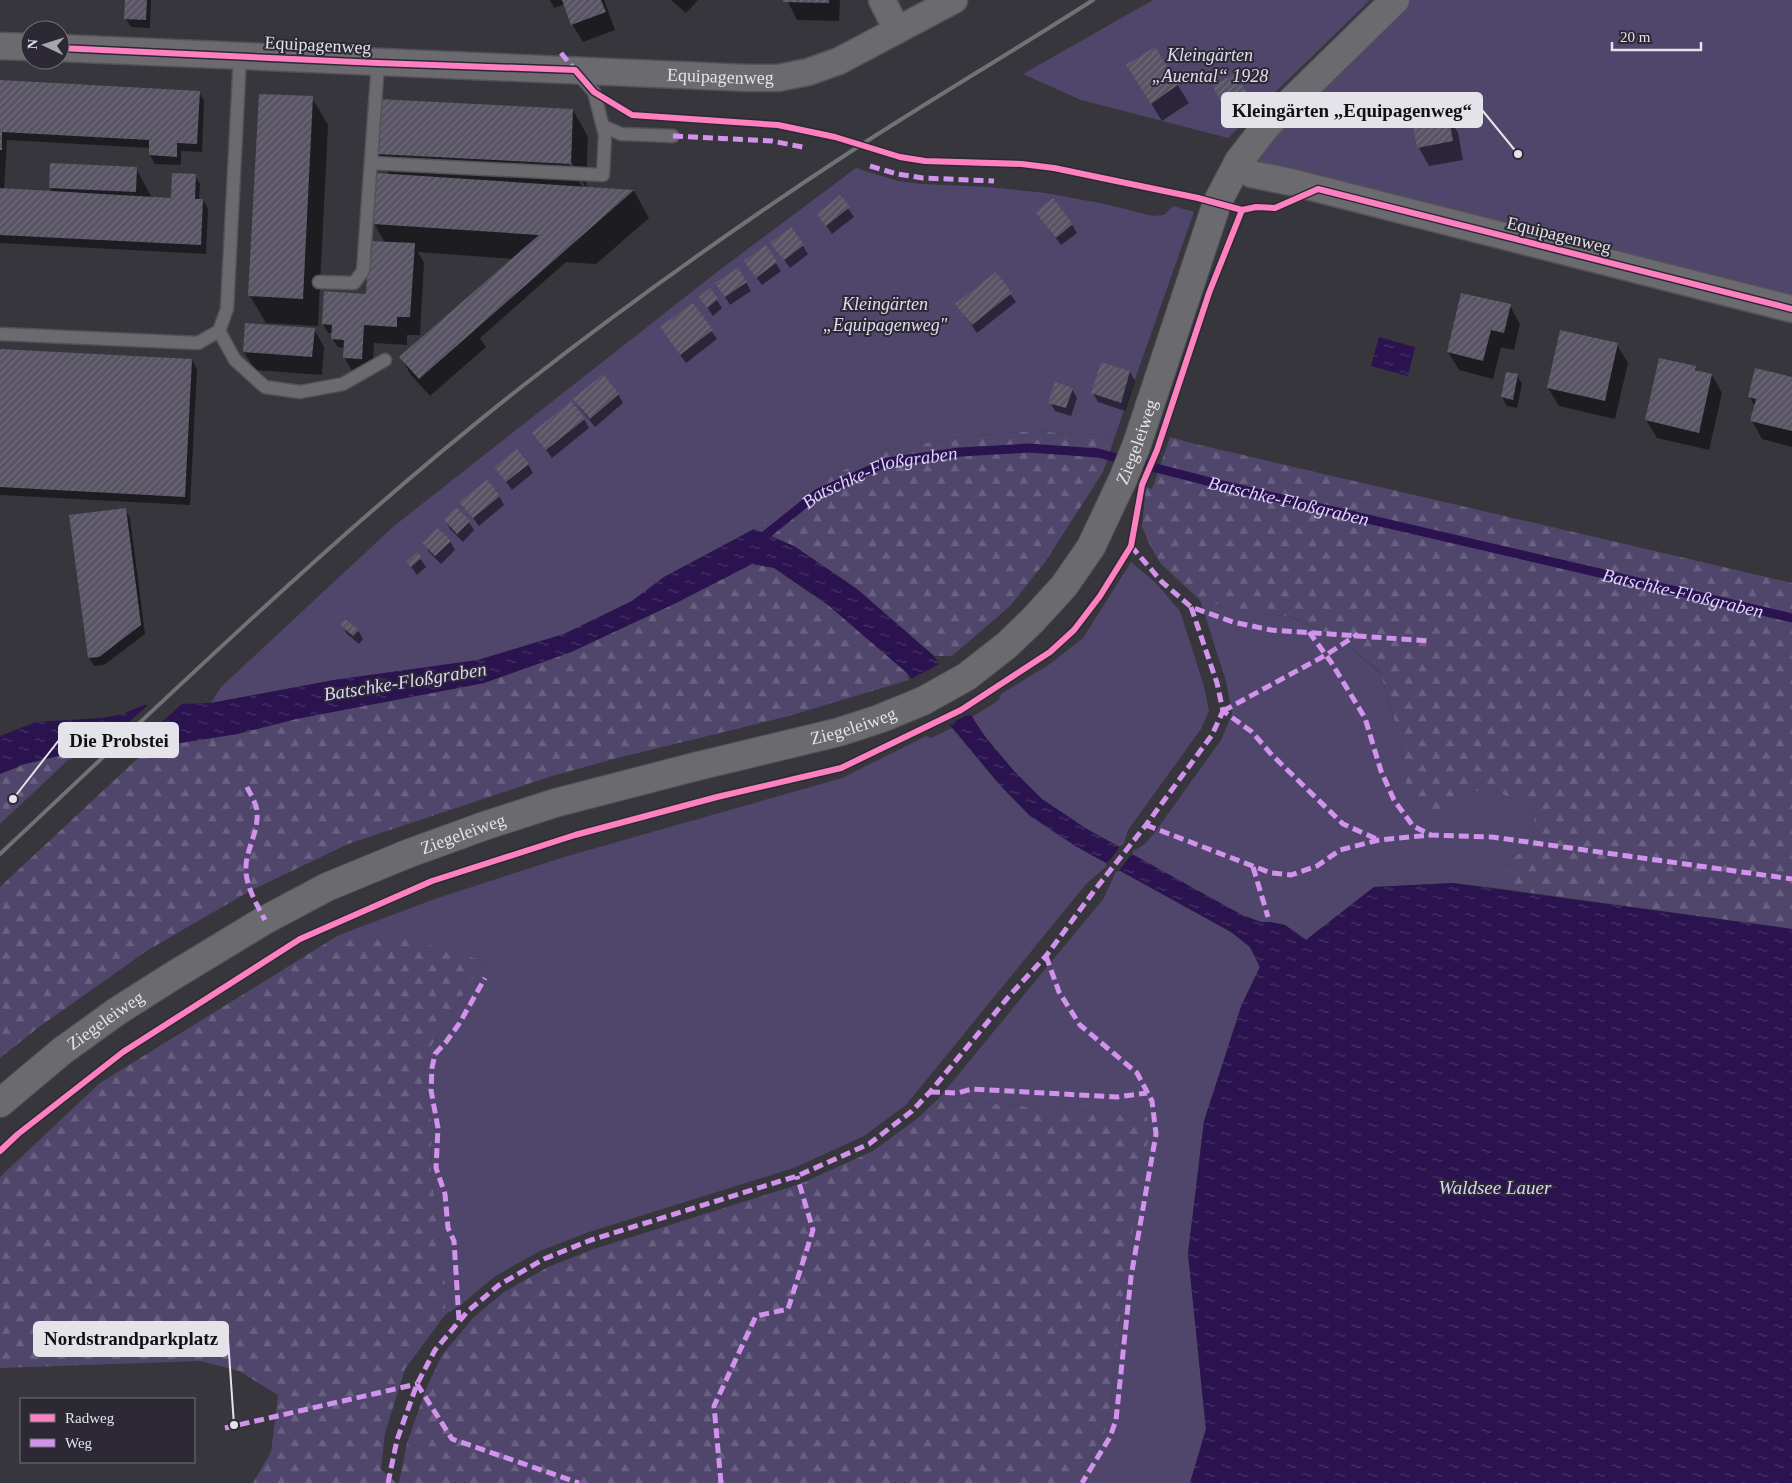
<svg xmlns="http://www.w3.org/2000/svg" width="1792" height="1483" viewBox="0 0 1792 1483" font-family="'Times New Roman',serif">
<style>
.green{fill:#50466c}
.forest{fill:url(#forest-firs)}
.water{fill:url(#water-ripples)}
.pier{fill:#37363c}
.shadow{fill:#0007}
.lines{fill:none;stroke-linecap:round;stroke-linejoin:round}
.stream{stroke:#2a134f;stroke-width:9}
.building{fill:url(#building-hatch)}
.service-casing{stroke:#535257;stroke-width:15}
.minor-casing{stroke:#535257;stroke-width:29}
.secondary-casing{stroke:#535257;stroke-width:30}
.service{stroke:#6b6a6f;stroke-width:12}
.minor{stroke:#6b6a6f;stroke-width:26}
.secondary{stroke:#6b6a6f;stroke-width:28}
.rail{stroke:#727276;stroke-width:4}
.quiet{stroke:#d193ec;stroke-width:5;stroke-dasharray:10 5;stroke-linecap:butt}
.cycleway-casing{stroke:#2c2934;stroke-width:9}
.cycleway{stroke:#ff80c0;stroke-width:6}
.labels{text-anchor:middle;stroke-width:4;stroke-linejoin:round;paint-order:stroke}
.street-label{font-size:18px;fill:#e4e3ea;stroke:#2c2934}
.park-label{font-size:18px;font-style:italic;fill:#e0dcf0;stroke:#2c2934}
.water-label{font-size:19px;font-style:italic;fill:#ddd4fd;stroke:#2c2934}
.leader{fill:none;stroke:#e4e3ea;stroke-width:2}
.callout-dot{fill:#e4e3ea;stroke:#2c2934;stroke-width:2}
.callout{fill:#e4e3ea;stroke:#e4e3ea;stroke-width:2}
.callout-label{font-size:19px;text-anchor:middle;font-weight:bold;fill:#111}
</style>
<defs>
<pattern id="forest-firs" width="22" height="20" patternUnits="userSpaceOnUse" patternTransform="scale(1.25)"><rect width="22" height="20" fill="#50466c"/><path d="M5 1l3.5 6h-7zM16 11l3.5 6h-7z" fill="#696181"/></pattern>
<pattern id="water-ripples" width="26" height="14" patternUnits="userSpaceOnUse" patternTransform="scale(1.25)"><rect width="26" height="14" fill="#2a134f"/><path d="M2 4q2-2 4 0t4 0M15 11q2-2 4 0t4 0" fill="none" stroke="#493568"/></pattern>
<pattern id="building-hatch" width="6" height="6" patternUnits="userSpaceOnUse" patternTransform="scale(1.25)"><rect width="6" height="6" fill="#595464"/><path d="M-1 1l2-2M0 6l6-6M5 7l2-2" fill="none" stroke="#716c7a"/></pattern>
</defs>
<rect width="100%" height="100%" fill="#37363c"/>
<g class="green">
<polygon points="1153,0 1370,0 1228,138 1081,100 1023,74"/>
<polygon points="1395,0 1792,0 1792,309 1251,174 1249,147"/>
<polygon points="856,168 898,181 921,184 988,187 1046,193 1105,204 1153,216 1164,215 1173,206 1194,212 1115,436 1033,431 968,436 886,450 809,486 754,529 664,577 632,601 564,634 478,660 334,680 211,703 221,687 394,526 717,272"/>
<path d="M1131 562 1156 583 1180 611 1204 686 1209 711 1201 729 1128 830 1122 848C1095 834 1066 819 1042 800 1016 778 990 745 972 717L999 700 1001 694 1050 664 1083 638Z"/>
<polygon points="1200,600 1244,611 1291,617 1340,639 1380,673 1399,734 1407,790 1439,816 1456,793 1494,790 1535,810 1532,847 1512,857 1503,889 1453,883 1374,887 1306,940 1285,925 1270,922 1261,922 1242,915 1130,853 1145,844 1155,832 1221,740 1232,714 1226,681"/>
<polygon points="952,728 999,784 1029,815 1077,847 1109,864 1086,884 906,1105 864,1136 794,1168 589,1232 540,1251 494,1277 462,1304 445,1315 446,1291 431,1172 432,1123 421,1094 428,1051 484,961 339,935 432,900 564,857 842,778 926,736 931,738"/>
<polygon points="1117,869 1231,932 1250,947 1260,967 1242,1004 1204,1121 1188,1254 1206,1429 1190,1483 1074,1483 1104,1434 1109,1419 1125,1276 1147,1117 938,1099 1104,898"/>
</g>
<g class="forest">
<polygon points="1033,431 1115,436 1103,472 1045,562 1010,606 952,656 934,656 857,589 794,546 754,529 809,486 886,450 968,436"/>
<polygon points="1170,437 1191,443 1792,583 1792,929 1503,889 1512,857 1532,847 1535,810 1494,790 1456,793 1439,816 1421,813 1407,790 1399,734 1380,672 1340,639 1292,617 1244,611 1200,600 1161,564 1150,545 1142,527 1146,487 1152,489"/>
<polygon points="752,564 774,568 828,605 907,673 909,680 785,717 617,758 549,777 348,844 250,891 148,950 39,1027 0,1058 0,887 152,745 167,745 237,734 296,719 484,683 571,652 674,604"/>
<polygon points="96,747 67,761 0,824 0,774 25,764"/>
<polygon points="339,935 397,936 484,961 428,1051 421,1094 432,1123 431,1172 446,1291 445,1315 405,1369 385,1433 381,1469 396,1483 253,1483 271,1452 278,1395 239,1371 200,1361 0,1368 0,1177 100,1083"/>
<polygon points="938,1099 1147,1117 1149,1133 1125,1276 1109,1419 1104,1434 1074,1483 399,1483 407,1443 426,1389 442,1355 474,1317 504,1292 548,1267 594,1249 800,1184 873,1151 918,1118"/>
</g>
<g class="water">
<polygon points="1379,337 1415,347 1408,376 1371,366"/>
<polygon points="754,529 794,546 857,589 934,656 983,734 1014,771 1042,799 1087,829 1242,915 1261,922 1270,922 1285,925 1306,940 1374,887 1453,883 1792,929 1792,1483 1190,1483 1206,1429 1188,1254 1204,1121 1242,1004 1260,967 1250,947 1231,932 1077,847 1029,815 999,784 907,673 828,605 774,568 752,564 674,604 571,652 484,683 296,719 237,734 167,745 96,747 25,764 0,774 0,736 36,722 102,718 123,714 143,705 211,703 334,680 478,660 564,634 632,601 664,577"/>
</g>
<g class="pier">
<polygon points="941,663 972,712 947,726 909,680"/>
<polygon points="184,702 134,748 99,749 150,703"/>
<polygon points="1121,845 1133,852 1118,872 1106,865"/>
</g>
<g class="shadow">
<polygon points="126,0 151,0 150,28 131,27 126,19"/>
<polygon points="550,0 604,0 615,30 583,42 572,24 565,4 554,8"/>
<polygon points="671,0 698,0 686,13"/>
<polygon points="787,0 840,0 839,21 797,20"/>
<polygon points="1154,48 1189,103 1162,121 1128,66"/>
<polygon points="0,82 199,92 204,101 202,152 181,151 181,165 155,164 150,155 150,148 7,140 4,190 53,193 50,188 136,168 152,198 172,199 195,175 200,184 199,200 203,200 208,209 206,254 0,243"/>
<polygon points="1240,83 1252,105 1230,116 1226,108"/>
<polygon points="312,98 328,125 318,326 266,323 250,296"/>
<polygon points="573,110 588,137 586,188 569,158 566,159 583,188 634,191 649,218 596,264 566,262 480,338 486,347 430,396 411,375 401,357 513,259 418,252 424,263 420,335 407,335 407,345 374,343 372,376 355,376 344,357 345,348 338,347 332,338 333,333 328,333 323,324 367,295 385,243 374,223 389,175 377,154"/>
<polygon points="1448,115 1458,133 1463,160 1429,166 1419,148"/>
<polygon points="840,197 854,217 832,234 818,214"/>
<polygon points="1037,213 1072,224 1077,233 1061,245"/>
<polygon points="772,243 803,246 808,254 790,268"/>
<polygon points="765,247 781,271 762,285 751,270"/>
<polygon points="996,274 1016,302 977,333 957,305"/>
<polygon points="746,282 751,291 730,305 722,292"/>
<polygon points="710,290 722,308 713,316 706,306"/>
<polygon points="693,304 717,339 686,363 661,328"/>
<polygon points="1510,306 1520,324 1514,350 1501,347 1493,379 1459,370 1448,352"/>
<polygon points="314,329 324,347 322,375 255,370 244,352"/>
<polygon points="1617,345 1628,363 1615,419 1559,406 1548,388"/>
<polygon points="0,350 192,360 197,369 190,505 0,495"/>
<polygon points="1695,367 1698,372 1712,375 1722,393 1709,450 1657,438 1646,420"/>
<polygon points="1130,372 1135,381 1125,411 1098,402 1093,393"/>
<polygon points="1517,375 1522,384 1517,408 1507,406 1502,397"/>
<polygon points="1792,378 1792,447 1762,439 1752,421 1755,407 1750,397"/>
<polygon points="1072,389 1077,398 1071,416 1055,411 1050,402"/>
<polygon points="618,394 623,403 595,427 580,408 575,400"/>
<polygon points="584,419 589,428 552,458 534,433"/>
<polygon points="528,464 533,473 512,490 496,467"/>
<polygon points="499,496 504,505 479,526 461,502"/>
<polygon points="125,509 130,518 145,634 104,665 94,666 89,658"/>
<polygon points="445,520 469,522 474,530 463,542 450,529"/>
<polygon points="450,541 455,550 441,564 429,552 424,543"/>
<polygon points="417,554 426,567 417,575 408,562"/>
<polygon points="342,625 358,630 363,639 359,644 347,634"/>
</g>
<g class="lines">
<path class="stream" id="s1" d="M758 541 818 493 887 462 960 452 1029 448 1098 453 1222 485 1792 618"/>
</g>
<g class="building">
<polygon points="125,0 147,0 146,20 124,19"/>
<polygon points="562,0 601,0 606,12 571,25"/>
<polygon points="783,0 829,0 829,3 783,2"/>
<polygon points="1155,47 1179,84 1151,104 1126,65"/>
<polygon points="1236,73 1248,96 1224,109 1213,86"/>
<polygon points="0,80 200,91 197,144 177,143 177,157 149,155 149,140 2,132 2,150 0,150"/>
<polygon points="259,94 313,96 303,299 248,296"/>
<polygon points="379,99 573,109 571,164 376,154"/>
<polygon points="1448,113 1453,141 1417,148 1412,120"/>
<polygon points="50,163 137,167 136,192 49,188"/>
<polygon points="172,173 196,174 195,199 203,199 201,245 0,235 0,188 171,198"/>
<polygon points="376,173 634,190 419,379 399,357 539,235 373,224"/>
<polygon points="840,195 850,207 826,226 817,214"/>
<polygon points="1053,198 1073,224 1056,238 1035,212"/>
<polygon points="791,227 804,245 784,260 770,243"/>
<polygon points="369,241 415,243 410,317 397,317 397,327 364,325 362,359 343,358 344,340 331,339 332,325 322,324 324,291 366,294"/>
<polygon points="766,245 777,262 756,278 744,261"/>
<polygon points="738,268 747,282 725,297 715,283"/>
<polygon points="996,272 1012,293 972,325 955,304"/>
<polygon points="710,288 718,299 707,308 699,297"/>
<polygon points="1461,293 1511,304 1504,333 1491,330 1483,361 1447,352"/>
<polygon points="693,303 713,330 680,355 660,327"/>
<polygon points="245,323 315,328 312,357 243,352"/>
<polygon points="1560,330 1618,343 1605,401 1547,388"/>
<polygon points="0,349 192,359 185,497 0,487"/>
<polygon points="1659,358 1696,366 1695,370 1712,374 1699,433 1645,420"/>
<polygon points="1101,362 1130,371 1121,403 1091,393"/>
<polygon points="1755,368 1792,377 1792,431 1750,421 1756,399 1748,397"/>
<polygon points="1506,372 1518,374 1513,400 1501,397"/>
<polygon points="603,374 619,394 590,419 573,399"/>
<polygon points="1055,382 1073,388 1066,408 1048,403"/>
<polygon points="571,401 585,419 546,450 532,433"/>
<polygon points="517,449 529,464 506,482 494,467"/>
<polygon points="487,480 500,496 473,518 459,502"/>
<polygon points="456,507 470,521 457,534 444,520"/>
<polygon points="126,508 141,625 99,657 88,658 69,515"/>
<polygon points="438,528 451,541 435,556 422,543"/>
<polygon points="417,552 422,557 411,567 406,562"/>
<polygon points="345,619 359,630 353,636 340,625"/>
</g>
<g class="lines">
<g class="service-casing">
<g id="service">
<polyline points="603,126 621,134 673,136"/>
<polyline points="371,163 603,175 605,135 594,92 576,71"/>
<polyline points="319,282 354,283 363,271 378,63"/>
<polyline points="219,331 235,360 265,387 300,392 343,384 385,360"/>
<polyline points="0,334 198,343 219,331 227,309 240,56"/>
</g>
</g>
<g class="minor-casing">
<g id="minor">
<polyline points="882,0 897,30"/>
<polyline points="0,46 30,47"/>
<path id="s2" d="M60 48 748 78H778L808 72 839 61 954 0"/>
<polyline points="1239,161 1251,174 1291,182 1792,309"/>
</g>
</g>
<g class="secondary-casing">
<g id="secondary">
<path id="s3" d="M0 1103 62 1051 116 1012 171 977 265 920 327 887 407 854 484 826 555 803 694 767 839 732 879 719 923 701 966 677 1007 645 1032 621 1064 586 1091 547 1123 479 1137 444 1217 203 1239 161 1267 125 1395 0"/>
</g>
</g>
<use href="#service" class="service"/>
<use href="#minor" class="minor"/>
<use href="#secondary" class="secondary"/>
<path class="rail" d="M0 854C170 695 337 532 520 388 627 304 737 226 850 152 930 100 1012 52 1093 0"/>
<g class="quiet">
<polyline points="561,53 575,70"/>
<polyline points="673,136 772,141 807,148"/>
<polyline points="870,166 897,174 923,178 994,181"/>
<polyline points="1131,546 1162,582 1191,607 1233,622 1271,630 1431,641"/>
<polyline points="1191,607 1217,683 1223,711 1252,732 1272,755 1343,824 1379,840"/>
<polyline points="1309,632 1331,662 1365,718 1381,771 1394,800 1413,826 1431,835 1492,837 1792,879"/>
<polyline points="1223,711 1326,655 1358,634"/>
<path d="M247 787C250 794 257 804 257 812 259 833 244 852 246 873 248 890 257 905 265 920"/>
<polyline points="1146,825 1271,873 1291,875 1317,866 1340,850 1379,840 1431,835"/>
<polyline points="1253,867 1268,917"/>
<polyline points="1046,956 1059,992 1080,1025 1137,1073 1152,1101 1156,1134 1131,1277 1116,1420 1110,1437 1082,1483"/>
<polyline points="930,1092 958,1093 972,1089 1117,1097 1147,1093"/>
<polyline points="459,1320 454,1241 448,1228 445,1194 436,1168 438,1128 431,1090 432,1068 435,1054 446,1042 459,1024 485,978"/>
<polyline points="417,1384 452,1439 579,1483"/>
<polyline points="225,1428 417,1384"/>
<polyline points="388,1483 397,1440 417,1384 435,1350 468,1311 499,1285 544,1259 591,1240 797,1176 869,1144 912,1111 930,1092 1010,995 1046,956 1094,891 1146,825 1212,735 1223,711"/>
<polyline points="721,1483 714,1406 756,1316 788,1309 813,1230 797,1176"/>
</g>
<g class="cycleway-casing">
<g id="cycleway">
<polyline points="60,48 378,63 575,70 594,92 632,115 778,125 835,137 900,157 925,161 1022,164 1054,168 1198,198 1242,210 1256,207 1275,208 1318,189 1792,309"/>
<polyline points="0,1151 18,1134 123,1052 300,939 432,881 575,835 717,797 841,768 961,710 1050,652 1074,630 1100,596 1131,546 1142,485 1157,450 1209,293 1242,210"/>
</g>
</g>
<use href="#cycleway" class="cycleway"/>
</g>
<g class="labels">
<g class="street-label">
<text transform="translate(318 45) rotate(3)" y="6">Equipagenweg</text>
<text dy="6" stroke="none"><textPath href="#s2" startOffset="661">Equipagenweg</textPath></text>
<text transform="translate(1559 235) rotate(14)" y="6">Equipagenweg</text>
<text dy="6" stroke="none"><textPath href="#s3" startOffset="1364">Ziegeleiweg</textPath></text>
<text dy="6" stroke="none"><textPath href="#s3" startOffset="944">Ziegeleiweg</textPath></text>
<text dy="6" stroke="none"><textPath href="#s3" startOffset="539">Ziegeleiweg</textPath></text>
<text dy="6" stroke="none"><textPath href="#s3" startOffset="134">Ziegeleiweg</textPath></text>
</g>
<g class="park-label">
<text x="1210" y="61">Kleingärten<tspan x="1210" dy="21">„Auental“ 1928</tspan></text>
<text x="885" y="310">Kleingärten<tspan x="885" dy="21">„Equipagenweg"</tspan></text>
</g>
<g class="water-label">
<text dy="7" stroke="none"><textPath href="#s1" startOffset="141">Batschke‐Floßgraben</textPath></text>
<text dy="7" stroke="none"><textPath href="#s1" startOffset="561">Batschke‐Floßgraben</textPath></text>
<text dy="7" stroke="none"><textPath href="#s1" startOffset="966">Batschke‐Floßgraben</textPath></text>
<text transform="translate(405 681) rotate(-9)" y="7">Batschke‐Floßgraben</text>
<text x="1495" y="1194">Waldsee Lauer</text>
</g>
</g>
<path class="leader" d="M1518 154L1482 110M13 799L59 740M234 1425L228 1339"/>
<g class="callout-dot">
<circle cx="1518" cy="154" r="5"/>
<circle cx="13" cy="799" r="5"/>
<circle cx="234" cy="1425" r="5"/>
</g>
<g class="callout">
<rect x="1222" y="93" width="260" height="34" rx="5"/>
<rect x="59" y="723" width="119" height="34" rx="5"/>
<rect x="34" y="1322" width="194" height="34" rx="5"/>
</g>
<g class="callout-label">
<text x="1352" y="117">Kleingärten „Equipagenweg“</text>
<text x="119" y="747">Die Probstei</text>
<text x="131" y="1345">Nordstrandparkplatz</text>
</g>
<rect x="20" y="1398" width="175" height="65" fill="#2c2934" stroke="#76737d"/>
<rect x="30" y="1414" width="25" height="8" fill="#ff80c0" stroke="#76737d"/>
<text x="65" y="1423" font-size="15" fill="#e4e3ea">Radweg</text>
<rect x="30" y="1439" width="25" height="8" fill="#d193ec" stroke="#76737d"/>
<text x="65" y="1448" font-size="15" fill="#e4e3ea">Weg</text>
<g transform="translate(45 45) rotate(274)"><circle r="24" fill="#2c2934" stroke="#76737d"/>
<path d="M0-4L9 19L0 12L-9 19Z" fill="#a7a6ad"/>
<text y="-8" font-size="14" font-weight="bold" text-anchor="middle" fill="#e4e3ea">N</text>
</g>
<path d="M1612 42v8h89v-8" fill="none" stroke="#e4e3ea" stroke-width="2.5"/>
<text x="1620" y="42" font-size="15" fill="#e4e3ea" stroke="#2c2934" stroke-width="4" paint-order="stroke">20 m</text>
</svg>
